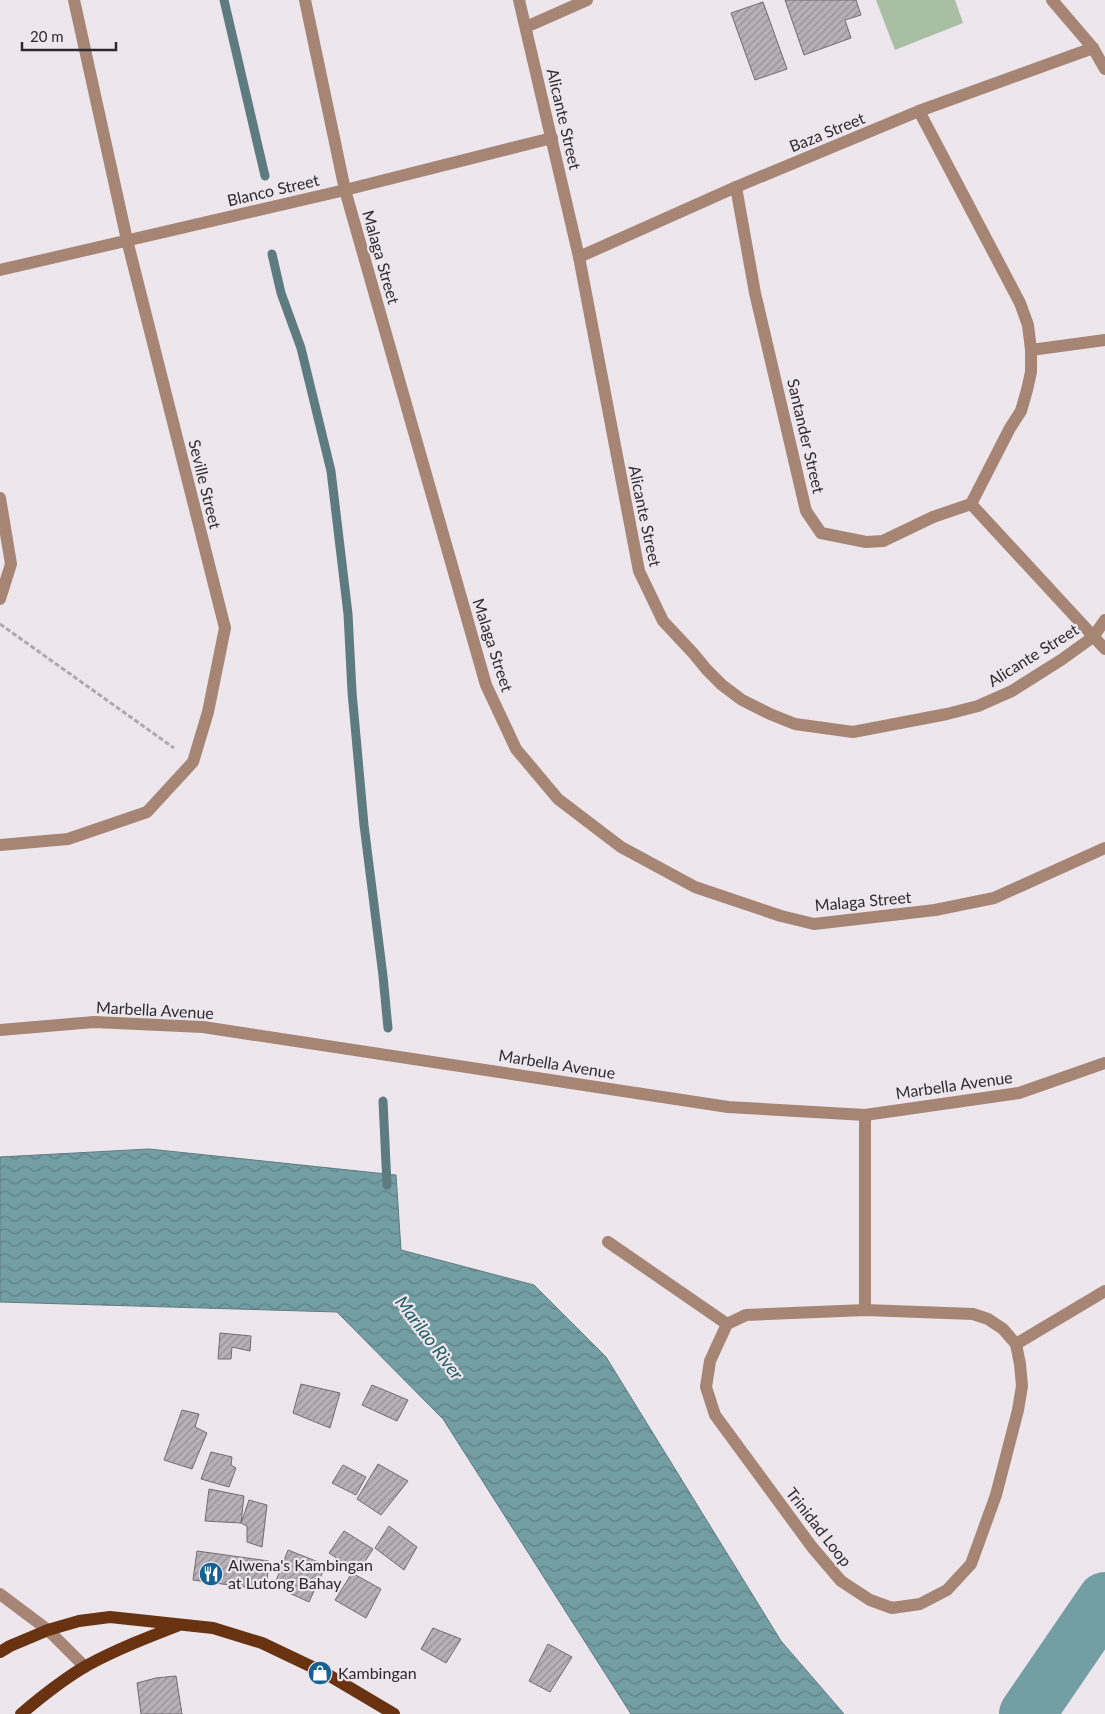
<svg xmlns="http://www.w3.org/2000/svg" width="1105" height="1714" viewBox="0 0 1105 1714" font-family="Lato,sans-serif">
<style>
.green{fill:#a9bfa4}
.water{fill:url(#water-waves);stroke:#5e7c80}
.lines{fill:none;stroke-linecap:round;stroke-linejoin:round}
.stream{stroke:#5e7c80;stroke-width:9}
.river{stroke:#739ea4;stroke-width:56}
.building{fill:url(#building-hatch);stroke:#726c72}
.path{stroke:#aea9ae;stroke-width:3;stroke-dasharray:5 2.5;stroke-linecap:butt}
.minor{stroke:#a68574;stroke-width:12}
.major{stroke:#693211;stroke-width:12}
.labels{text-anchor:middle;stroke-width:4.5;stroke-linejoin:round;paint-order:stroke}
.street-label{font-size:16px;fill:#2d2b2d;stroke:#ede6ed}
.poi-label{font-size:16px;fill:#2d2b2d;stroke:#ede6ed;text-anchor:start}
.water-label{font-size:18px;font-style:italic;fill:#1f5b63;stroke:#ede6ed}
</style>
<defs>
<pattern id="water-waves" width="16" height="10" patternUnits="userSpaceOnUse" patternTransform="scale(1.25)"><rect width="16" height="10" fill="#739ea4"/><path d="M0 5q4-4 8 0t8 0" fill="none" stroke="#5f8186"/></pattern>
<pattern id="building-hatch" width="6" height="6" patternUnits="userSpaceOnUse" patternTransform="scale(1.25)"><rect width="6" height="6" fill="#b7b1b7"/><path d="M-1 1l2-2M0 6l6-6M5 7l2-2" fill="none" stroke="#959095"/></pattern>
</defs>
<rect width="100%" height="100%" fill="#ede6ed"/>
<polygon class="green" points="876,0 955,0 963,23 895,50"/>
<polygon class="water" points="149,1149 396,1175 401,1250 534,1285 606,1357 781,1641 844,1714 631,1714 443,1419 337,1312 0,1302 0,1157"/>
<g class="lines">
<g class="stream">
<polyline points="224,0 265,176"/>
<polyline points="272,254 281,293 301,348 331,471 348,614 352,692 364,825 383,976 388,1028"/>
<polyline points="383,1101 387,1185"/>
</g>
<polyline class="river" points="1027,1714 1105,1600"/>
</g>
<g class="building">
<polygon points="785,0 856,0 861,15 845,20 851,38 804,55"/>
<polygon points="763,2 787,69 755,80 731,13"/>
<polygon points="220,1333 251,1336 250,1351 232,1347 231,1359 218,1359"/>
<polygon points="301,1384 340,1393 330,1428 293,1413"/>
<polygon points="372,1385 408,1400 397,1421 362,1405"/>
<polygon points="182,1410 199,1414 195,1427 207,1433 192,1469 164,1460"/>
<polygon points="211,1452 232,1457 231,1465 236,1468 229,1487 201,1479"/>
<polygon points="378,1464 408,1481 381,1515 357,1499"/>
<polygon points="343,1465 366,1477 356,1495 332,1483"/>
<polygon points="209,1489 244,1496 241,1523 205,1521"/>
<polygon points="249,1500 267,1505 262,1547 247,1542 247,1526 241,1523"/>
<polygon points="389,1526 417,1547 404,1570 375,1548"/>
<polygon points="344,1531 373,1549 358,1572 329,1553"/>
<polygon points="288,1550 326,1565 309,1602 274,1586"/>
<polygon points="197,1551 269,1561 266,1590 193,1580"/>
<polygon points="352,1573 381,1589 366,1618 335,1600"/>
<polygon points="433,1628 461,1639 446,1663 421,1649"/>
<polygon points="548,1644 572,1657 550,1692 529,1681"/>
<polygon points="176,1676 182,1714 141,1714 137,1683 156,1678"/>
</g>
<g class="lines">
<polyline class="path" points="0,624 174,748"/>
<g class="minor">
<polyline points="305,0 345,190 486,685 516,749 558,799 621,847 695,887 781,916 814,924 935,910 994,898 1105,848"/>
<polyline points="519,0 579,257 639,571 663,621 693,653 707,670 722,685 742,700 770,714 795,724 853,732 947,714 978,706 1012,691 1061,660 1093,637 1105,620"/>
<polyline points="1052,0 1093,48 1105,69"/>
<polyline points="526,27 587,0"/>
<polyline points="736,187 755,293 806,511 821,533 866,542 883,541 933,517 971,504 1010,428 1021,411 1027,390 1031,372 1031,350 1028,325 1020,303 919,111"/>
<polyline points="579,257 736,187 919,111 1093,48"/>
<polyline points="0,270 345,190 552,138"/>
<polyline points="1031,350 1105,340"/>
<polyline points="0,498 11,564 0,599"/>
<polyline points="971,504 1105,649"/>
<polyline points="0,845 68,839 147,812 193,762 208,712 225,628 127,240 74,0"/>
<polyline points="0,1030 94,1022 203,1027 728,1107 865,1115 1019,1093 1105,1063"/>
<polyline points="608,1242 727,1324"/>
<polygon points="865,1310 973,1314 988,1319 1003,1329 1016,1344 1020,1364 1022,1386 1018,1410 996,1495 971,1564 947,1590 920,1604 892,1608 870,1600 841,1581 812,1547 715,1415 706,1387 710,1361 727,1324 746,1315"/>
<polyline points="865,1310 865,1115"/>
<polyline points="1016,1344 1105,1291"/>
<polyline points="0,1594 48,1630 85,1667"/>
</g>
<g class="major">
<polyline points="0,1652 10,1646 48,1630 79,1621 110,1617 213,1628 262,1643 325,1673 394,1714"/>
<path d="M21 1714C41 1697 62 1680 86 1666 115 1650 146 1638 177 1626"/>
</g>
</g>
<defs>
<g id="restaurant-disc" transform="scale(1.25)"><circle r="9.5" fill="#146295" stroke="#ede6ed"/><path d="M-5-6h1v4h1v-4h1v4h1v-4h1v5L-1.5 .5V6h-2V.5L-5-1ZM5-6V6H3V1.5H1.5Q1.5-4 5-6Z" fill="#fff"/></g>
<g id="shop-disc" transform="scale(1.25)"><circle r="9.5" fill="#146295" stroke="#ede6ed"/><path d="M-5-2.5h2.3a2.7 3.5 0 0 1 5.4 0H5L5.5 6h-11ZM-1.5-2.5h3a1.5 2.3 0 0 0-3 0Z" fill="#fff"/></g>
</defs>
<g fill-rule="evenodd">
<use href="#restaurant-disc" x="211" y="1574"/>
<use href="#shop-disc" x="320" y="1673"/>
</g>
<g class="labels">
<g class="street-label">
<text transform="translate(564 119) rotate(77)" y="6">Alicante Street</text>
<text transform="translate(827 132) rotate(-22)" y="6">Baza Street</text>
<text transform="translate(273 190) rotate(-13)" y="6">Blanco Street</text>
<text transform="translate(381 257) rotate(74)" y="6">Malaga Street</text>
<text transform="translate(806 436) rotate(77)" y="6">Santander Street</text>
<text transform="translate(205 484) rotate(76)" y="6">Seville Street</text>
<text transform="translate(645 516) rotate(78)" y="6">Alicante Street</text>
<text transform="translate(493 645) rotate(72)" y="6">Malaga Street</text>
<text transform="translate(1033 655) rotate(-32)" y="6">Alicante Street</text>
<text transform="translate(863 901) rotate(-5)" y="6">Malaga Street</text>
<text transform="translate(155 1010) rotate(3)" y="6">Marbella Avenue</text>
<text transform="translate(557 1064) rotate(9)" y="6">Marbella Avenue</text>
<text transform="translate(954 1085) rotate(-8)" y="6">Marbella Avenue</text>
<text transform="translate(819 1527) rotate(52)" y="6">Trinidad Loop</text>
</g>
<g class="poi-label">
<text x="228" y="1571">Alwena's Kambingan<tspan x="228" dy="18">at Lutong Bahay</tspan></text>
<text x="338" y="1679">Kambingan</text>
</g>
<g class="water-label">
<text transform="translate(429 1338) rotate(53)" y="6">Marilao River</text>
</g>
</g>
<path d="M22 42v8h94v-8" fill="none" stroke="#2d2b2d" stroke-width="2.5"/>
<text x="30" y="42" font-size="15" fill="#2d2b2d" stroke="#ede6ed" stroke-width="4" paint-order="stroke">20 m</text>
</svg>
